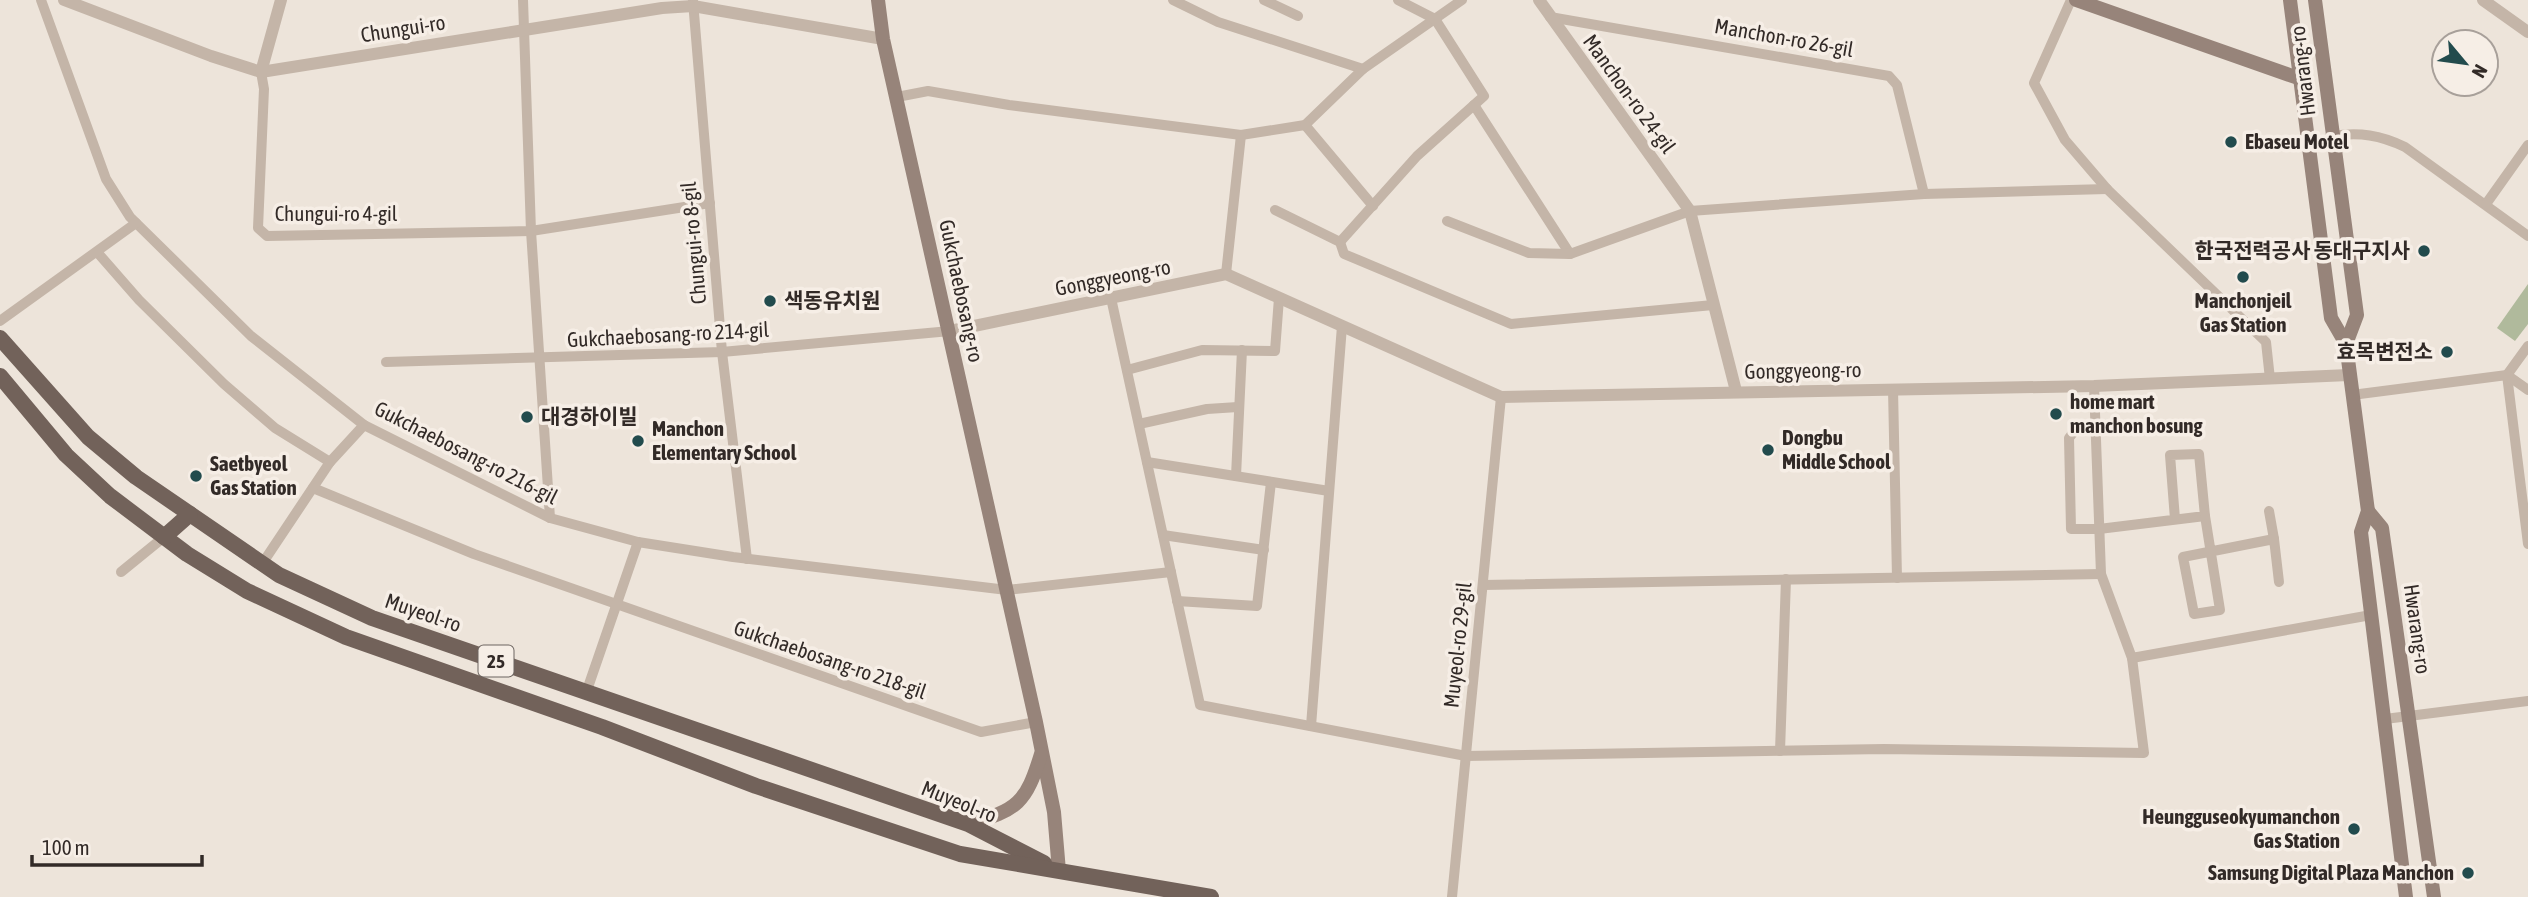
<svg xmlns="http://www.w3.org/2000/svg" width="2528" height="897" viewBox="0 0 2528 897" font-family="'Asap Condensed','Noto Sans KR',sans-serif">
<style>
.green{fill:#b0ba9c}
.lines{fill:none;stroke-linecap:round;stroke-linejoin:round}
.minor{stroke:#c4b5a8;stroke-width:10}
.tertiary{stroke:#c4b5a8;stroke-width:12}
.secondary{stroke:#97847a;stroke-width:14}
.primary{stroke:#72625a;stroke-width:16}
.poi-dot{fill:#224b4d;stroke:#f6eee6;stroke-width:2.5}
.labels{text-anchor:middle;stroke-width:7;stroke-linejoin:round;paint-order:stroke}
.shield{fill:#f6eee6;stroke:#6d6560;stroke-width:2}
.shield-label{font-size:19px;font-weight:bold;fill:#322a27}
.street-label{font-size:21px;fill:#322a27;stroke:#f6eee6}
.poi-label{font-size:21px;font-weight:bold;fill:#322a27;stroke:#f6eee6;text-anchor:start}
</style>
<rect width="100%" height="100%" fill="#ede4da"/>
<polygon class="green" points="2528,284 2528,324 2515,341 2497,328"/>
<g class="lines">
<g class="minor">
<polyline points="41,0 106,179 130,217 251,336 364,425 550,518 638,542 733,557 1007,590 1171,572"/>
<polyline points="523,0 531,231 550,518"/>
<polyline points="1173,0 1218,22 1363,69"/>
<polyline points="1264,0 1298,16"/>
<polyline points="2071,0 2034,83 2065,140 2107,189 2266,342 2270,379"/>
<polyline points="693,1 722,352 747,559"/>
<polyline points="1550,17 1889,76 1897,85 1924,194"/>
<polyline points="261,72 264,89 258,228 267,236 531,231 710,203"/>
<polyline points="897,97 928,91 1009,105 1241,135 1305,125 1363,69 1462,0"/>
<polyline points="1474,105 1570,254"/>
<polyline points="1305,125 1373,206"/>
<path d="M2332 136C2360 132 2380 135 2405 147L2528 236"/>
<polyline points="2486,204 2528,145"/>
<polyline points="1275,210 1340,242 1344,254 1511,324 1713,305"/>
<polyline points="1447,221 1529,253 1570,254 1690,211 1924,194 2107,189"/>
<polyline points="1340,242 1417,156 1484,96 1435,19 1398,0"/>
<polyline points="97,252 139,300 224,384 275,428 330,462"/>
<polyline points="1226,274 1241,135"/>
<polyline points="1111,298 1200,705 1466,756 1884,749 2144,753 2132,658"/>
<polyline points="0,321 136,223"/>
<polyline points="2528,346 2507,375 2528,544"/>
<polyline points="386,362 722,352 950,331"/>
<polyline points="1127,370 1202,350 1275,351 1279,298"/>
<polyline points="2094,386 2101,574 2132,658 2371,615"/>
<polyline points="1893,389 1897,578"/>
<polyline points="2352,395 2507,375 2528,390"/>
<polyline points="1139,424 1207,409 1238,407"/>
<polyline points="2096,429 2076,429 2069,438 2071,529 2099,529 2205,516 2199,454 2170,455 2175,519"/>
<polyline points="1147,462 1329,491"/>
<polyline points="1236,476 1242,350"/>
<polyline points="313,488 474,554 981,732 1036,722"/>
<polyline points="2269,511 2274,539"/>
<polyline points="2205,516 2220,610 2194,614 2183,557 2274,539 2279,582"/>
<polyline points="1163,535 1264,550"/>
<polyline points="262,564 330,462 364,425"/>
<polyline points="121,572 164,537"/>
<polyline points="1483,585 2101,574"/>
<polyline points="1177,601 1257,606 1271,482"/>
<polyline points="586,693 638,542"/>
<polyline points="2385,719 2528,701"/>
<polyline points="1311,726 1342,326"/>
<polyline points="1780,751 1786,579"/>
<polyline points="1452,897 1501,397"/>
</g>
<g class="tertiary">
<polyline points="64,0 211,56 261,72 662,8 693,6 883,39"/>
<polyline points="1539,0 1690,211 1736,391"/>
<polyline points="2483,0 2528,32"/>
<polyline points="261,72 281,0"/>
<polyline points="950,331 1226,274 1501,397 2094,386 2349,375"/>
</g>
<g class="secondary">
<polyline points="878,0 883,39 1036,722 1054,812 1059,871"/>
<polyline points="2076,0 2298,78"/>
<polyline points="2290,0 2331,318 2346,344 2368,511 2361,532 2406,897"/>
<polyline points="2315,0 2357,315 2346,344"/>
<polyline points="2368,511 2382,528 2434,897"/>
<path d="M968 824C1018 810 1026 803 1041 754"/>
</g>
<g class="primary">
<polyline points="0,338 88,437 136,477 279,575 372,618 968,824 1044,863"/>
<polyline points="0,376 66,455 110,496 187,554 247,591 346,637 602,727 756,786 960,854 1211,897"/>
<polyline points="164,537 190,514"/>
</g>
</g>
<g class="poi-dot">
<circle cx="2231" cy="142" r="7"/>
<circle cx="2424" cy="251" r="7"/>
<circle cx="2243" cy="277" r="7"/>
<circle cx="770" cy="301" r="7"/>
<circle cx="2447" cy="352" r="7"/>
<circle cx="2056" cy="414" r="7"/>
<circle cx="527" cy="417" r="7"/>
<circle cx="638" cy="441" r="7"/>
<circle cx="1768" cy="450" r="7"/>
<circle cx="196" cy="476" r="7"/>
<circle cx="2354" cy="829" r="7"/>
<circle cx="2468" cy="873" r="7"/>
</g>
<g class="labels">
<rect class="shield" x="478.5" y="645.5" width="35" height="31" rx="5"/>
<g class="shield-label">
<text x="496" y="668">25</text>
</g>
<g class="street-label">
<text transform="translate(403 29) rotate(-9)" y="7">Chungui-ro</text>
<text transform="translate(1784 38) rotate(10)" y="7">Manchon-ro 26-gil</text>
<text transform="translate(2303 71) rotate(-97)" y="7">Hwarang-ro</text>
<text transform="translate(1629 94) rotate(54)" y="7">Manchon-ro 24-gil</text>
<text x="336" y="221">Chungui-ro 4-gil</text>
<text transform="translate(694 243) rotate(-95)" y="7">Chungui-ro 8-gil</text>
<text transform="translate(1113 278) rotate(-11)" y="7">Gonggyeong-ro</text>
<text transform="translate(961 291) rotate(78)" y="7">Gukchaebosang-ro</text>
<text transform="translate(668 335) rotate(-3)" y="7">Gukchaebosang-ro 214-gil</text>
<text transform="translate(1803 371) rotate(-1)" y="7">Gonggyeong-ro</text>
<text transform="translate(466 453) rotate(27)" y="7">Gukchaebosang-ro 216-gil</text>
<text transform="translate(423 613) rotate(19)" y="7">Muyeol-ro</text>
<text transform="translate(2417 629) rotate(82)" y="7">Hwarang-ro</text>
<text transform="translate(1458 645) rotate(-84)" y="7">Muyeol-ro 29-gil</text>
<text transform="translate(830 660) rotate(19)" y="7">Gukchaebosang-ro 218-gil</text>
<text transform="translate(959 802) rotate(22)" y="7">Muyeol-ro</text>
</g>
<g class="poi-label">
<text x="2245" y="149">Ebaseu Motel</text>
<text x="2410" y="258" text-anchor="end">한국전력공사 동대구지사</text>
<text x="784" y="308">색동유치원</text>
<text x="2243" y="308" text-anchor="middle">Manchonjeil<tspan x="2243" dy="24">Gas Station</tspan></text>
<text x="2433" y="359" text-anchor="end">효목변전소</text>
<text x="2070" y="409">home mart<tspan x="2070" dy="24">manchon bosung</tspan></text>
<text x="541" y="424">대경하이빌</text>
<text x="652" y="436">Manchon<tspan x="652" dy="24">Elementary School</tspan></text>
<text x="1782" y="445">Dongbu<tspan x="1782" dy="24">Middle School</tspan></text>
<text x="210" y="471">Saetbyeol<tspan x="210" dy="24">Gas Station</tspan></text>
<text x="2340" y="824" text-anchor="end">Heungguseokyumanchon<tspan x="2340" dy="24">Gas Station</tspan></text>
<text x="2454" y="880" text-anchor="end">Samsung Digital Plaza Manchon</text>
</g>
</g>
<g transform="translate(2465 63) rotate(119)"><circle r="33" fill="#f6eee6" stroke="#a8a09a" stroke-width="2"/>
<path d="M0-5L12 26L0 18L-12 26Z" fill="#224b4d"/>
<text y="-10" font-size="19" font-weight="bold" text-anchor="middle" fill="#322a27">N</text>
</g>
<path d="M32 855v10h170v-10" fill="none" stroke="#322a27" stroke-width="3.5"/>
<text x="42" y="855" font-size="21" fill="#322a27" stroke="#f6eee6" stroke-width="5" paint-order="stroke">100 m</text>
</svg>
